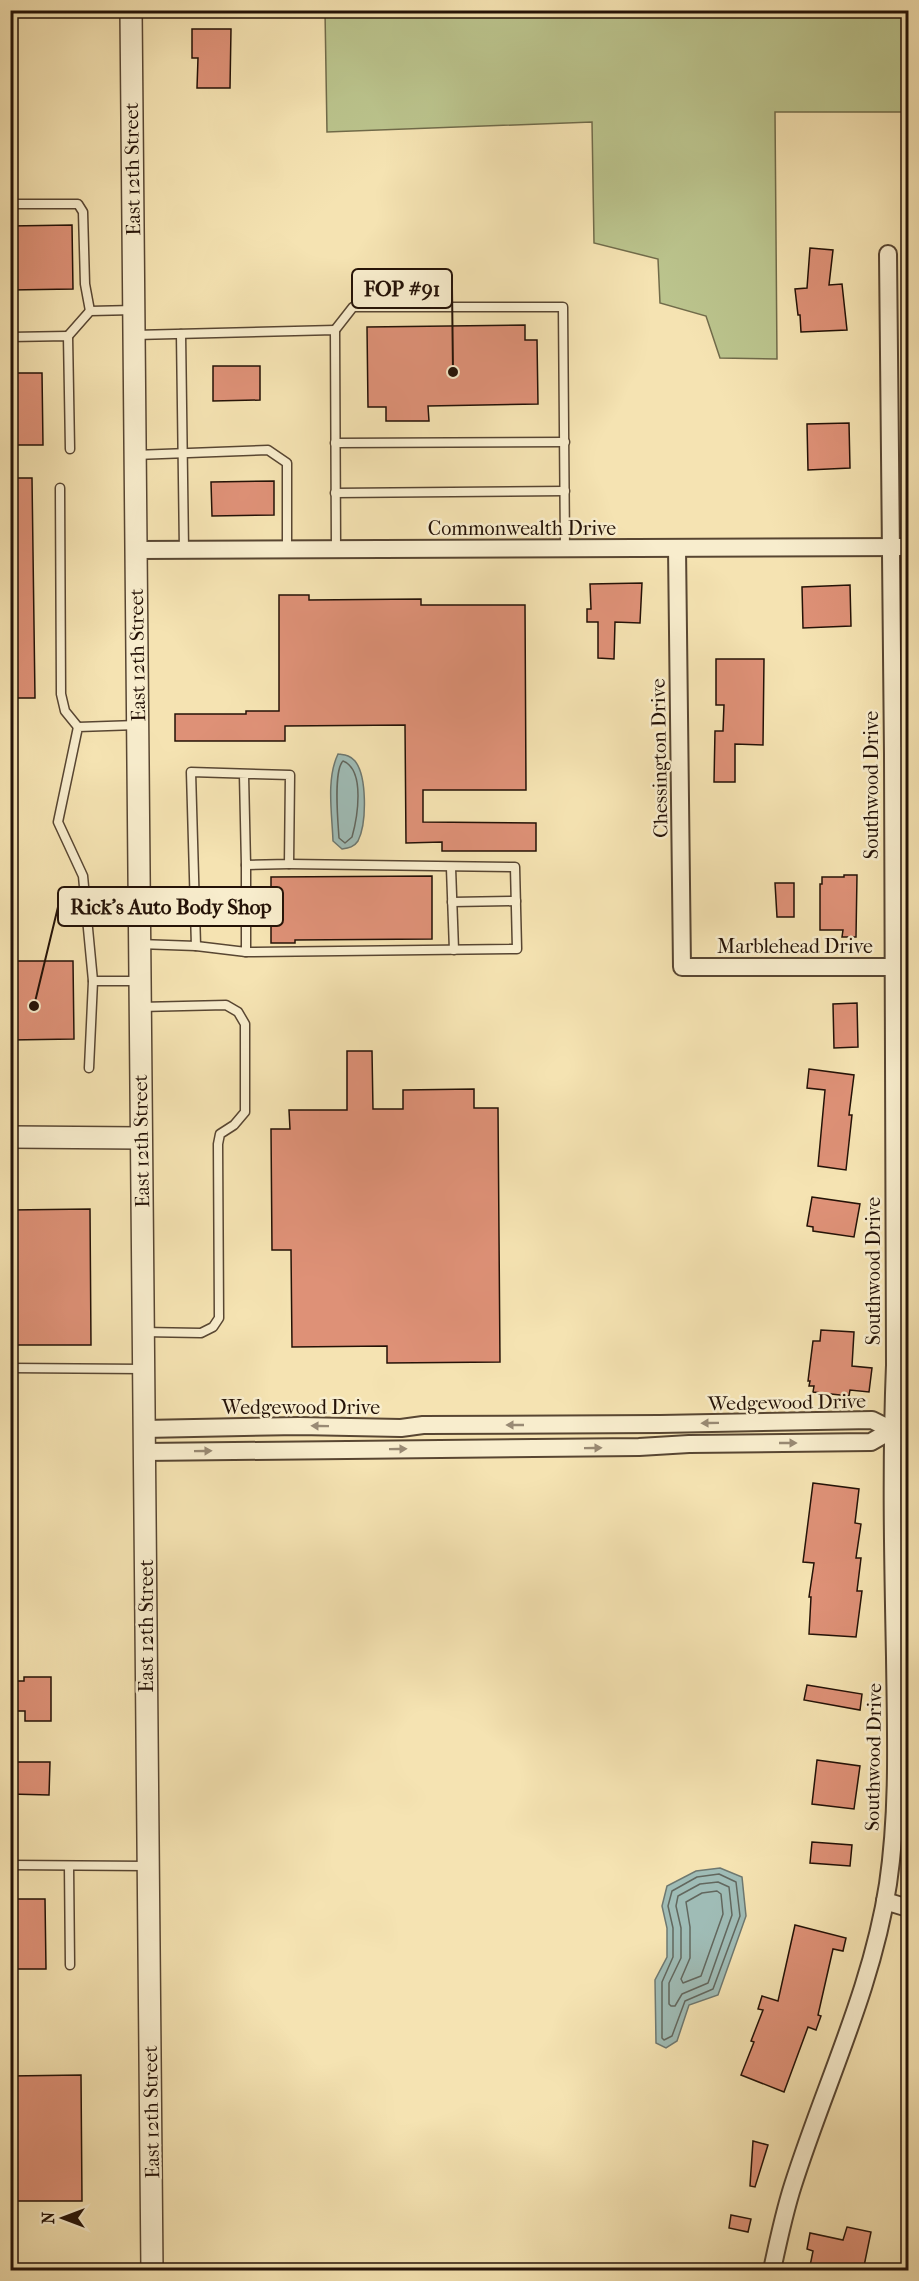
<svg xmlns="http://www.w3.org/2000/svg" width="919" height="2281" viewBox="0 0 919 2281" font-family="'IM FELL French Canon',serif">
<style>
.green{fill:#bbc48d;stroke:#706b4a;stroke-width:1.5}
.water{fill:#9fbcb6;stroke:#6e7870;stroke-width:1.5}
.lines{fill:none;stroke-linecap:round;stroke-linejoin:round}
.shore{stroke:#62675e;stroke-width:1.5}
.building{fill:#de9177;stroke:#241207;stroke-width:1.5}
.service-casing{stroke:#584632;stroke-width:11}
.minor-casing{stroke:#584632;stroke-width:20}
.tertiary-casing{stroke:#584632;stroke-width:24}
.service{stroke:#f8edcd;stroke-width:8}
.minor{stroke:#f8edcd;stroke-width:16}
.tertiary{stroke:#f8edcd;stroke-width:21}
.oneway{fill:#998a74}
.labels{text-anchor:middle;stroke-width:5;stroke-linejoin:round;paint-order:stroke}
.street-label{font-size:20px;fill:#241207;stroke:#f8edcd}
.leader{fill:none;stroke:#241207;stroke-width:2}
.callout-dot{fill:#241207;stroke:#f8edcd;stroke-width:2}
.callout{fill:#f8edcd;stroke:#241207;stroke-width:2}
.callout-label{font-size:21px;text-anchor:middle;font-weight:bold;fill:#241207}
</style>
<rect width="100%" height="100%" fill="#f5e3b2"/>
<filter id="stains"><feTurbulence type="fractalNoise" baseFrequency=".00333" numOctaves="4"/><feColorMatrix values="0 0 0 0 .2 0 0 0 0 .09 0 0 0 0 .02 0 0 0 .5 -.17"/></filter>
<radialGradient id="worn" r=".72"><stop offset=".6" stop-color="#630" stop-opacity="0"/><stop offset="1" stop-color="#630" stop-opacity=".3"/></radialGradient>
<polygon class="green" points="325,11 908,11 908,112 775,112 777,359 720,358 706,316 660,303 658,259 594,243 592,122 327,132"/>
<g class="water">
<path d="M338 754C345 755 350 755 355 761 367 776 367 823 358 841 354 847 349 848 342 849L333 841C332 813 326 779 338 754Z"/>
<polygon points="720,1868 742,1877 746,1916 718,1995 689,2005 677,2041 666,2048 656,2043 655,1980 667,1957 667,1928 662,1906 667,1886 696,1871"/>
</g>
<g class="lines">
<g class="shore">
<path d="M343 761C366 770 357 819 352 837L345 843 339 838C338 822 333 771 343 761Z"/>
<polygon points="719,1874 736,1882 740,1916 713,1989 685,2001 672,2036 664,2040 662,2038 662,1982 673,1957 673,1928 668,1906 672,1891 697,1877"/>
<polygon points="718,1882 729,1887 732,1915 708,1983 682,1994 675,2006 671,2006 669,2004 669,1983 681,1958 681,1928 676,1906 678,1896 700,1884"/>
<polygon points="717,1891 721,1894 723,1914 701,1976 683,1983 681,1979 690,1958 690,1927 686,1902 702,1893"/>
</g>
</g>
<g class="building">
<polygon points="192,29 231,29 230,88 197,88 198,58 192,58"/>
<polygon points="72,225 73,289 10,290 10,226"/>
<polygon points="810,248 833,250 829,285 842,284 847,330 801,332 800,315 798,315 795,289 807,288"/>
<polygon points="525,325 525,340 537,340 538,404 428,406 429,421 386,421 386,407 368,407 367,327"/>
<polygon points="213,366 260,366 260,400 213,401"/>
<polygon points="10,373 42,373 43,445 10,445"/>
<polygon points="849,423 850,468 808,470 807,424"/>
<polygon points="10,478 32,478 35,698 10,698"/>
<polygon points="274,481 274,515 212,516 211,482"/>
<polygon points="642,583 640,623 615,622 614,659 598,658 598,622 587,622 587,609 591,609 590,584"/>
<polygon points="850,585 851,626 803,628 802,587"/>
<polygon points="279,595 309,595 309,600 421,599 421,605 525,605 526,790 423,790 423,822 536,823 536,851 442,851 442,842 406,843 405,725 285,726 285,741 175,741 175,714 246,714 246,711 279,711"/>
<polygon points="716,659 764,659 763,745 735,744 735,782 714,782 715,731 723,731 724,705 716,705"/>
<polygon points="844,875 857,875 856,937 842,937 843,930 820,930 820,884 822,884 822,877 844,877"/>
<polygon points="432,876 432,939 295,940 295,943 271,943 271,877"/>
<polygon points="775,883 794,883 794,917 777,917"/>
<polygon points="10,961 73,961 74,1039 10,1040"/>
<polygon points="857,1003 858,1047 834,1048 833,1004"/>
<polygon points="347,1051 372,1051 373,1109 403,1109 403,1090 474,1089 474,1108 498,1108 500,1362 387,1363 387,1346 292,1347 291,1250 272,1250 271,1129 290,1129 289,1110 347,1110"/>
<polygon points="809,1069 854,1075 849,1115 852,1115 846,1170 818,1166 825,1090 807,1088"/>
<polygon points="812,1197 860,1204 854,1237 813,1231 813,1227 807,1226"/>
<polygon points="90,1209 91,1345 10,1345 10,1210"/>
<polygon points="821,1330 854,1332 852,1366 872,1368 869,1392 850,1390 849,1396 813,1392 814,1386 809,1386 810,1381 808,1381 813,1341 820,1341"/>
<polygon points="813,1483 859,1489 855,1523 861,1524 856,1558 861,1558 857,1591 862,1591 856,1637 809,1634 811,1597 809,1597 814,1563 803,1562"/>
<polygon points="24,1677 51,1677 51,1721 25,1721 25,1711 10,1711 10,1681 24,1681"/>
<polygon points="807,1685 862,1694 860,1710 804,1700"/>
<polygon points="817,1760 860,1766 854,1809 812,1804"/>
<polygon points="10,1762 50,1762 49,1795 10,1794"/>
<polygon points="812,1842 852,1845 850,1866 810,1863"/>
<polygon points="10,1899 45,1899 46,1969 10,1969"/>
<polygon points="795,1925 846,1938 843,1951 833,1949 818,2015 821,2016 816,2030 808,2027 784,2092 741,2075 754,2042 751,2041 763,2010 758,2009 762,1996 778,2001"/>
<polygon points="81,2075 82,2201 10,2201 10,2076"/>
<polygon points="753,2141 768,2145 755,2187 750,2186"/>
<polygon points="731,2215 751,2219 748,2232 729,2228"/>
<polygon points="847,2227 871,2232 863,2271 809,2271 813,2251 807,2249 810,2233 843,2240"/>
</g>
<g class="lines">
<g class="service-casing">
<g id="service">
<polyline points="10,204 78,204 83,212 85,284 90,311"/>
<polyline points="335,330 353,307 563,307 565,549"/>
<polyline points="181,334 184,550"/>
<polyline points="135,335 335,330 336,549"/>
<polyline points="68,336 90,311 134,310"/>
<polyline points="10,337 68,336 70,449"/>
<polyline points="335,443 565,442"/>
<polyline points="135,455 268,450 287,463 287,549"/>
<polyline points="60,488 61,694 65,711 78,727"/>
<polyline points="335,493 565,491"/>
<polyline points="451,868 454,950"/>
<polyline points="452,902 516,901"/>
<polyline points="139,944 196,946 191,772 290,775 289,864 246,865 244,775"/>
<polyline points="196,946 246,952 246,865"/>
<polyline points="246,952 517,949 515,867 289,864"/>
<polyline points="93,981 83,876 58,822 78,727 137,725"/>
<polyline points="140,1007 226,1005 238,1012 245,1024 245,1112 234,1125 220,1134 218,1144 219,1318 213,1327 201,1333 143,1332"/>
<polyline points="89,1068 93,981 139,981"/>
<polyline points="10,1368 143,1369"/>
<polyline points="10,1865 147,1866"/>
<polyline points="69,1866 70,1965"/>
</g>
</g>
<g class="minor-casing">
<g id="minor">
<polyline points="677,548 682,967 908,967"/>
<polyline points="136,550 908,547"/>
<polyline points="893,755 908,755"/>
<polyline points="144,1429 299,1426 401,1428 423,1425 660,1424 872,1420 892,1430"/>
<polyline points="144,1452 639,1447 689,1444 871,1442 892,1430"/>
<polyline points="885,1901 908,1908"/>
<path d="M772 2270C778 2242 784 2213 793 2185 825 2084 872 1989 888 1884 899 1809 896 1733 895 1657 893 1560 891 1462 895 1365L893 755 888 254"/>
</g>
</g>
<g class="tertiary-casing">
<g id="tertiary">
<polyline points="131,10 152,2270"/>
<polyline points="10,1137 141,1138"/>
</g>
</g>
<use href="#service" class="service"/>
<use href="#minor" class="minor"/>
<use href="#tertiary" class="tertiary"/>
</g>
<defs><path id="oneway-solid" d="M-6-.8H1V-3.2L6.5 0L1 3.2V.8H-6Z" transform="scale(1.5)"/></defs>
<g class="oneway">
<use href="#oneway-solid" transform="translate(710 1423) rotate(179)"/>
<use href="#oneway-solid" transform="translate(515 1425) rotate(180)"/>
<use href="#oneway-solid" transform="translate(320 1426) rotate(-179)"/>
<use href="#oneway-solid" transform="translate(788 1443)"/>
<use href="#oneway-solid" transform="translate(593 1448) rotate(-1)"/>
<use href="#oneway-solid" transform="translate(398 1449) rotate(-1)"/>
<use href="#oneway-solid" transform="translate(203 1451) rotate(-1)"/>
</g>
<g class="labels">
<g class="street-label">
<text transform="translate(132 169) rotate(-91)" y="7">East 12th Street</text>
<text x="522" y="535">Commonwealth Drive</text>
<text transform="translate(137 655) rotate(-91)" y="7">East 12th Street</text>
<text transform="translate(659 758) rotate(-91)" y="7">Chessington Drive</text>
<text transform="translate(871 785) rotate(-90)" y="7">Southwood Drive</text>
<text x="795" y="953">Marblehead Drive</text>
<text transform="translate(141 1141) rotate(-91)" y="7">East 12th Street</text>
<text transform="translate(873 1271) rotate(-90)" y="7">Southwood Drive</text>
<text transform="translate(787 1402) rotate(-1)" y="7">Wedgewood Drive</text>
<text x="301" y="1414">Wedgewood Drive</text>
<text transform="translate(146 1626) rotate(-90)" y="7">East 12th Street</text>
<text transform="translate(873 1757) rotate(-89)" y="7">Southwood Drive</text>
<text transform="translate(151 2112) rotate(-91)" y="7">East 12th Street</text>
</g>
</g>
<path class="leader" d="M453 372L452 288M34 1006L58 907"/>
<g class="callout-dot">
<circle cx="453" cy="372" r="6"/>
<circle cx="34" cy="1006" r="6"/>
</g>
<g class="callout">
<rect x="352" y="269" width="100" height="39" rx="6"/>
<rect x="58" y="887" width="225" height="39" rx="6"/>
</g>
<g class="callout-label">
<text x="402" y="296">FOP #91</text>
<text x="171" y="914">Rick's Auto Body Shop</text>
</g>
<rect width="919" height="2281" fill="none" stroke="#f5e3b2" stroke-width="36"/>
<rect x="12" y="12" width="895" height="2257" fill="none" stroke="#241207" stroke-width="3"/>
<rect x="18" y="18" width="883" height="2245" fill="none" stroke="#241207" stroke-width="1.5"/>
<g transform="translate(63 2218) rotate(270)" stroke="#f8edcd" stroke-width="4.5" paint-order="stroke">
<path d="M0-4.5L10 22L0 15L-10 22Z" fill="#241207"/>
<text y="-9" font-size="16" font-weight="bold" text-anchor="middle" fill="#241207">N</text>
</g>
<rect width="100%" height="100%" filter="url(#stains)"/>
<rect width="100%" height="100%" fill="url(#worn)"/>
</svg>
